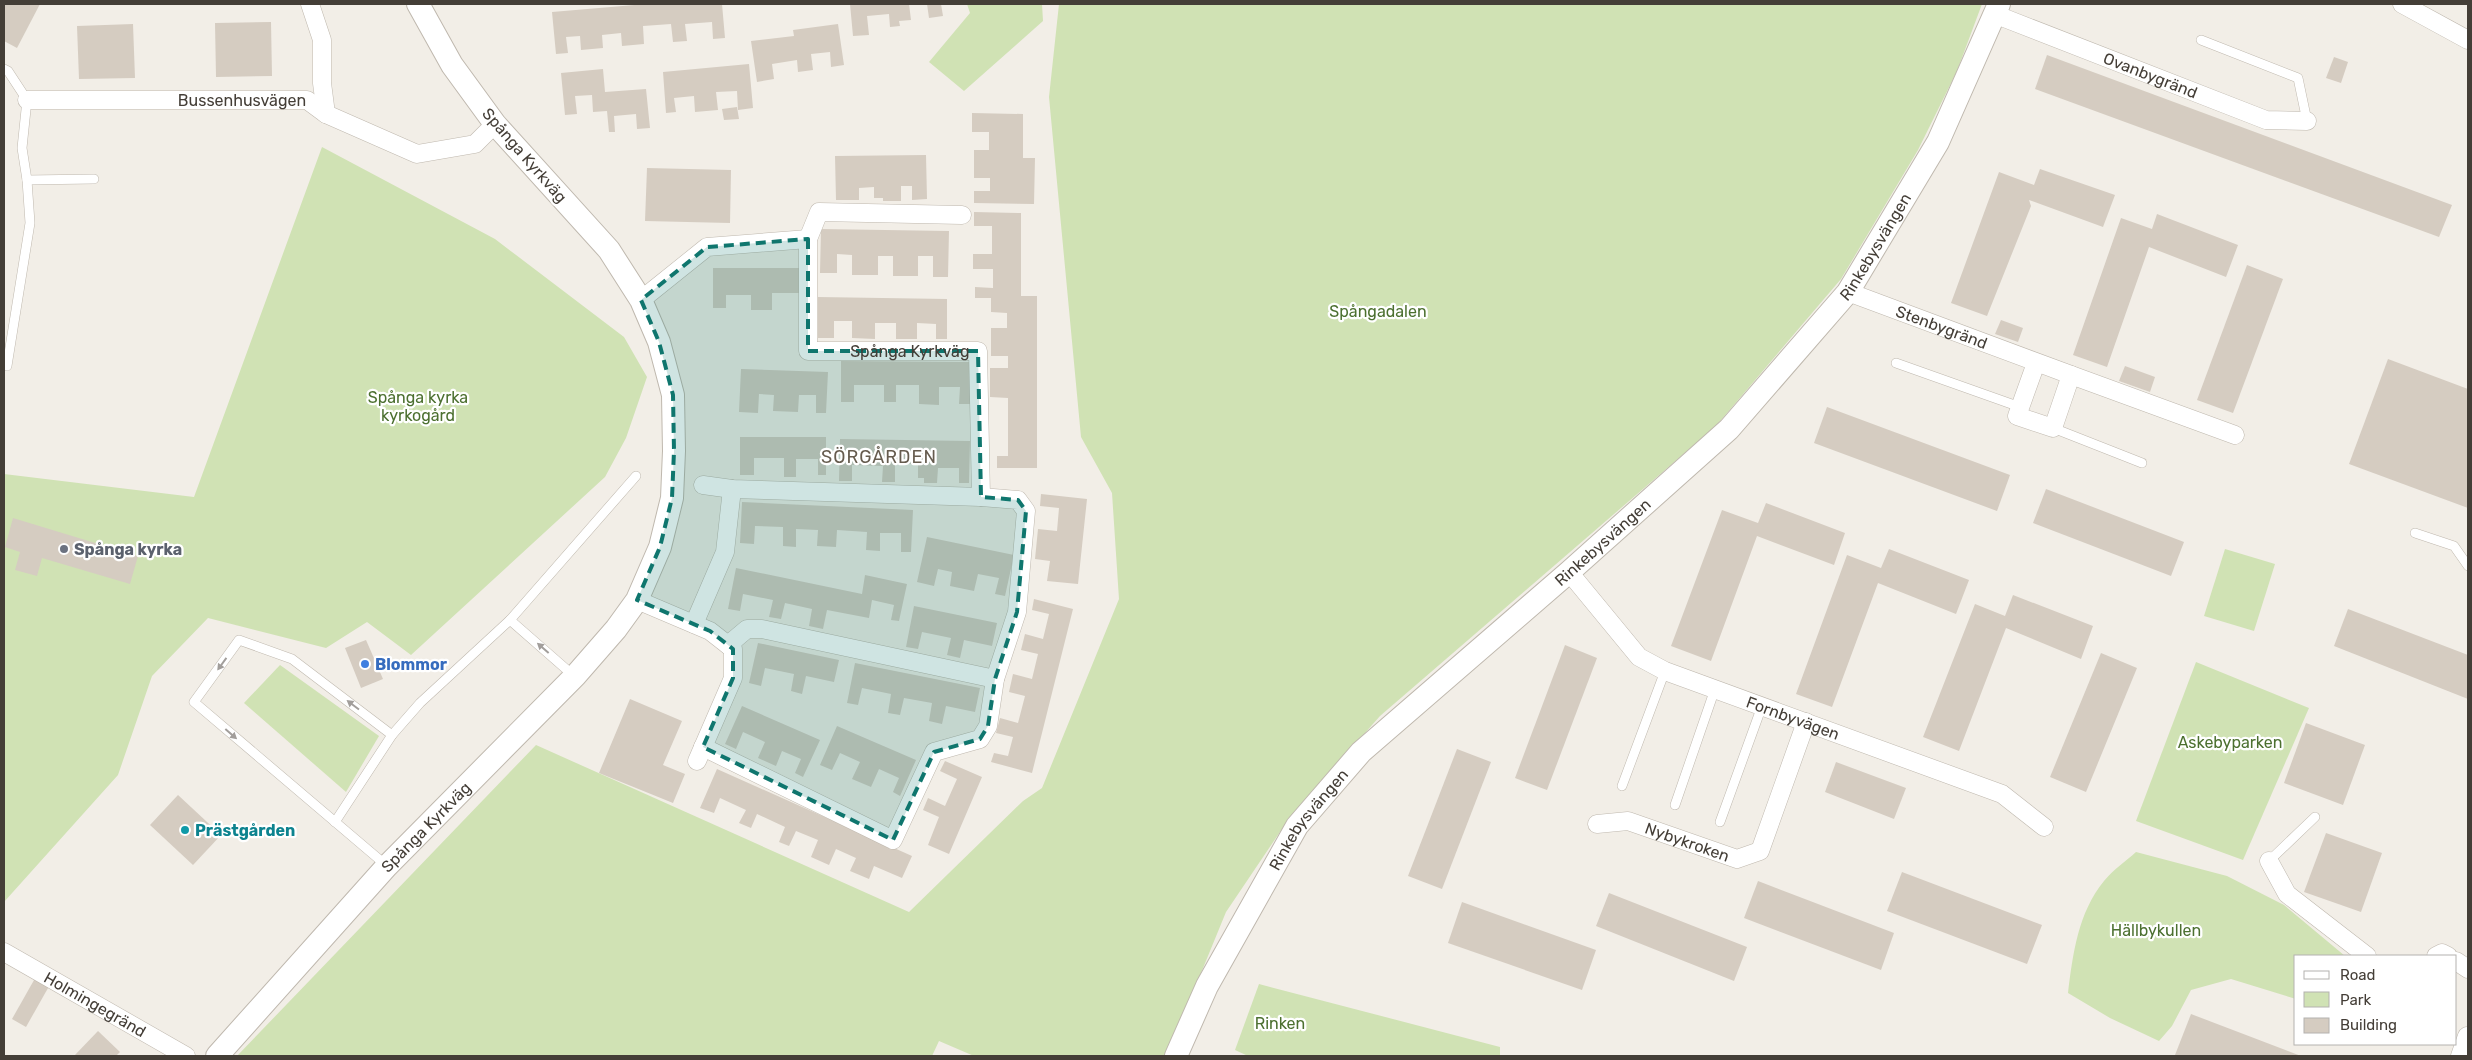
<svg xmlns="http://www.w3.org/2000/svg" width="2472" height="1060" viewBox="0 0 2472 1060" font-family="Rubik,sans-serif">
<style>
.green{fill:#d0e2b4}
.building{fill:#d5ccc1}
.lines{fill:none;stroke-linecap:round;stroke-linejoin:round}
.service-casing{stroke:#bfb8ae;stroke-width:10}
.minor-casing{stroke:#bfb8ae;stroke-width:19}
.tertiary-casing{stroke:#bfb8ae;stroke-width:24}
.service{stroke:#fff;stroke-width:9}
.minor{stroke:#fff;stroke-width:18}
.tertiary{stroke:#fff;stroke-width:22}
.oneway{fill:#a29e9b}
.marked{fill:#0f766e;fill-opacity:0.2;stroke:#0f766e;stroke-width:4;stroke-dasharray:10 6;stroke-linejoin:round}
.worship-dot{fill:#6b7280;stroke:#fff;stroke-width:2}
.shop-dot{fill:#3f7fe0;stroke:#fff;stroke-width:2}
.culture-dot{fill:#0f9aa8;stroke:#fff;stroke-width:2}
.labels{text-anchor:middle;stroke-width:4.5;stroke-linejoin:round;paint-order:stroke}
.street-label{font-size:16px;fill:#443e37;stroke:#fff}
.park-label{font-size:16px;fill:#4c7030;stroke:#fff}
.worship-label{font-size:16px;font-weight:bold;fill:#5b616d;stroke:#fff;text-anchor:start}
.shop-label{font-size:16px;font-weight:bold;fill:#366cbe;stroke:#fff;text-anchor:start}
.culture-label{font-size:16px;font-weight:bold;fill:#0d838f;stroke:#fff;text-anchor:start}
.neighbourhood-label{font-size:18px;letter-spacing:1px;fill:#665c4f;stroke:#fff}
</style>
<rect width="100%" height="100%" fill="#f2eee7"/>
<g class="green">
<polygon points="967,4 1042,4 1043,21 964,91 929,62 970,13"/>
<polygon points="1059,4 1982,4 1957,71 1918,150 1841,279 1716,426 1380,716 1288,820 1226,912 1167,1056 974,1056 939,1041 932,1056 237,1056 536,745 909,912 1023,801 1042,788 1119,599 1112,493 1081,437 1049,97"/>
<polygon points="322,147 495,239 624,337 647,377 626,438 605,477 411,655 367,622 326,648 208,618 152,676 118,775 4,902 4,474 194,497"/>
<polygon points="2225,549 2275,564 2254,631 2204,616"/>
<polygon points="2196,662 2309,708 2243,860 2136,821"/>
<polygon points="280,665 379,736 346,792 244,703"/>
<path d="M2136 852 2227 876 2284 905 2345 956H2296V999L2231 979 2191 990 2172 1026 2159 1041 2110 1018 2068 993C2073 953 2078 913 2104 881 2113 870 2126 861 2136 852Z"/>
<polygon points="1259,984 1500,1047 1500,1056 1248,1056 1235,1050"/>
</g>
<g class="building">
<polygon points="4,4 40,4 17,48 4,41"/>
<polygon points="646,4 722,4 725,38 713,39 712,22 685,24 687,41 673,42 671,24 643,26 644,44 622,46 621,33 602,35 603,48 581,50 580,36 566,37 568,53 556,54 552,12"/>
<polygon points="850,4 909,4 911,20 899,21 900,26 890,27 889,14 867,16 869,35 853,36"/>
<polygon points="927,4 941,4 943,16 929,18"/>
<polygon points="271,22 272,76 216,77 215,23"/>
<polygon points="133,24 135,78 79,79 77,26"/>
<polygon points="838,24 844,65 831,67 830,52 811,54 813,70 798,72 797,60 772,64 774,79 757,82 751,41 794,36 793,30"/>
<polygon points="2047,55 2452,205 2439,237 2035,89"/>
<polygon points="2334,57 2348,62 2341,83 2326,78"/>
<polygon points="749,64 753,108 738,110 737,91 716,92 718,110 695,112 694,96 674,98 676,112 666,113 663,72"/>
<polygon points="603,69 605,92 646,89 650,128 637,129 636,114 614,116 615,132 609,132 607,111 593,112 592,95 575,96 577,114 565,115 561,73"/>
<polygon points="737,107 739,119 724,120 722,109"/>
<polygon points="972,113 1023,114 1023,158 1035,158 1034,204 974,203 974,191 990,191 990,178 974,178 974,150 989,150 989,132 972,132"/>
<polygon points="926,155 927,199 912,200 912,186 901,186 901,201 883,201 883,198 874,198 874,187 859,188 859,200 836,200 835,156"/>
<polygon points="647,168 731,170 730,223 645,221"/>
<polygon points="2040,169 2115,195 2103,227 2029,200 2031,206 1987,316 1951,303 1999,172 2034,185"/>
<polygon points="974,212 1021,213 1021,296 1037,296 1037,468 997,468 997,456 1008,456 1008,398 990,397 990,368 1008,368 1008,356 991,356 991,328 1007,328 1007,313 991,312 991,298 975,298 975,287 993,288 993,269 973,269 973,254 992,254 992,226 974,226"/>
<polygon points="2157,214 2238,245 2226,277 2149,247 2107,367 2073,355 2121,218 2152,229"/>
<polygon points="821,229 949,231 948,277 933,277 933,256 918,256 918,276 893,276 893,256 878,256 878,275 852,275 852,255 837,254 837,273 820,273"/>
<polygon points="2247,265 2283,279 2233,413 2197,400"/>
<polygon points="713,268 801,268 801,293 772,293 772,310 751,310 751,295 726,295 726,308 713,308"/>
<polygon points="818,297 947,299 947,339 936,339 936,324 917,323 917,339 896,339 896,323 875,323 875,339 852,338 852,321 834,321 834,338 818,338"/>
<polygon points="2001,320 2023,328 2018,342 1995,334"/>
<polygon points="2388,359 2468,389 2468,508 2349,464"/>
<polygon points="841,361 970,362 970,404 959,404 960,387 939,387 939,405 919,404 919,385 896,385 896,402 884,402 884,385 854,385 854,402 841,402"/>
<polygon points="2125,366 2155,377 2150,392 2119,381"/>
<polygon points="741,369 828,372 826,413 816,413 816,395 799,395 798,412 773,411 774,395 759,394 758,413 739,412"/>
<polygon points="1827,407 2010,475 1997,511 1814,443"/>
<polygon points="740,437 826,437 826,475 818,475 818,459 796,459 796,477 784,477 784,458 754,458 754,475 740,475"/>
<polygon points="840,439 970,441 969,483 959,483 959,468 938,468 937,483 924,483 924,478 918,478 918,464 895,464 895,482 882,482 883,466 852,465 852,481 839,481"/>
<polygon points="2046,489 2184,542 2171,576 2033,523"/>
<polygon points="1041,494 1087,499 1078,584 1047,581 1050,561 1035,559 1038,529 1057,531 1059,508 1040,506"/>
<polygon points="742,502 913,510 911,552 901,552 901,533 880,533 880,551 866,550 867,532 837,530 836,547 817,546 818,530 796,529 796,547 783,546 783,527 755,526 754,544 740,543"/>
<polygon points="1766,503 1845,533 1834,565 1757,536 1711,661 1671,646 1722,510 1758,523"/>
<polygon points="13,518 138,556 130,584 42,558 37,576 15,570 20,552 5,547"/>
<polygon points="927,537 1014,555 1005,596 995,594 999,578 978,574 974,591 950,586 952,572 938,569 934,586 917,582"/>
<polygon points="1889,549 1969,580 1956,614 1878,583 1832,707 1796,694 1847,555 1881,568"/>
<polygon points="736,568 862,594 865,575 907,584 899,621 891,620 894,605 872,600 869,618 827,610 823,629 809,626 812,609 785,603 781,619 769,617 773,600 743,594 740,611 728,609"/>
<polygon points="2013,595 2093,626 2081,659 2006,628 1959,751 1923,737 1975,604 2005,616"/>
<polygon points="1034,599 1073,609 1032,773 991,762 994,753 1008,756 1013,737 996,733 1000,718 1018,723 1025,696 1009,692 1013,674 1032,679 1038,654 1021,650 1025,634 1043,639 1049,614 1032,610"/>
<polygon points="914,606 997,623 992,646 964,640 960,658 947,655 951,638 922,632 918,649 906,647"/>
<polygon points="2348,609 2468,655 2468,699 2334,646"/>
<polygon points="366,640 383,679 361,688 345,648"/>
<polygon points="758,643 839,660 834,682 806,676 802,694 791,691 794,674 765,668 761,686 749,683"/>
<polygon points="1565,645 1597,658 1547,790 1515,778"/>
<polygon points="2101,653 2137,668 2086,792 2050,777"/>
<polygon points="855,663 980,688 975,712 946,706 942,724 929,721 932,703 904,698 900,715 888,713 891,694 862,688 858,705 847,703"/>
<polygon points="630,699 682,721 663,765 685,774 673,803 599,773"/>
<polygon points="742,706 820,740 803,777 795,773 801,759 782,751 776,766 758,758 765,742 743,732 736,749 725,744"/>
<polygon points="2306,723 2365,745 2343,805 2284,783"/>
<polygon points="837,726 916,760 900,796 893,792 899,778 879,769 871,787 852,779 860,762 840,753 832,770 820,765"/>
<polygon points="1457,749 1491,762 1442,889 1408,876"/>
<polygon points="945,761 982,777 949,854 928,845 939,817 923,810 928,798 945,806 957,779 940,771"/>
<polygon points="1836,762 1906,788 1894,819 1825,792"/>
<polygon points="717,769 912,856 902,878 874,866 869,879 850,871 856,858 836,849 829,865 811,857 818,840 796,831 789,846 779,842 785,827 757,814 751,828 739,823 746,810 720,798 714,813 700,808"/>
<polygon points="178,795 221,835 193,865 150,825"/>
<polygon points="2326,833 2382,853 2361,912 2304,892"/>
<polygon points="1902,872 2042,925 2027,964 1887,911"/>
<polygon points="1758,881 1894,933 1881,970 1744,918"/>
<polygon points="1609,893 1747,947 1734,981 1596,926"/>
<polygon points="1462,902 1596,950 1582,990 1448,943"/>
<polygon points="38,973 52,981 26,1027 12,1019"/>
<polygon points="2191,1014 2301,1056 2175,1055"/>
<polygon points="98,1031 120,1052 116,1056 74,1056"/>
</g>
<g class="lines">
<g class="service-casing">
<g id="service">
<polyline points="2201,40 2298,78 2307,121"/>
<polyline points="4,69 8,71 27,100 22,148 27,180 30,223 7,366"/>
<polyline points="27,180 94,179"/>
<polyline points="1896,363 2020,407"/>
<polyline points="2053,428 2142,463"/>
<polyline points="2415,533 2454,546 2468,566"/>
<polyline points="510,620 574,676"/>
<polyline points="1622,786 1665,671"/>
<polyline points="1675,805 1715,689"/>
<polyline points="335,822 392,735 420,703 510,620 636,476"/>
<polyline points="1720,822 1762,706"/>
<polyline points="2269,861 2315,817"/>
<polyline points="387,866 194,702 239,640 292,659 392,735"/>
</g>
</g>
<g class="minor-casing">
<g id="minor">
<polyline points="310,4 322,40 322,83 326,114"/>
<polyline points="2402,4 2468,40"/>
<path id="s1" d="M1994 14 2266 120 2307 121"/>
<path id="s2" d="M27 100H307L326 114 417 154 475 144 495 124"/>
<path id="s3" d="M962 215 819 212 808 239V351H978L981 497"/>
<path id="s4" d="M1848 292 2071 375 2053 428 2017 416 2036 363"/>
<polyline points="641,300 707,247 808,239"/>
<polyline points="2071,375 2235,435"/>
<polyline points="703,485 732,489 981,497 1018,500 1026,511 1017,612 995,679 988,726 980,739 934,752 893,840 703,747"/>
<path id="s5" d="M1569 572 1639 657 1665 671 2002 794 2044 827"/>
<polyline points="637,600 710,631 733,649 733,678 697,761"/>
<polyline points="694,624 725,552 732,489"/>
<polyline points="728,645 747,629 762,629 995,679"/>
<path id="s6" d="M1597 824 1628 821 1737 859 1760 851 1806 722"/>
<polyline points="2269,861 2287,894 2367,956"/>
<path id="s7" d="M4 952 186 1056"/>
<polyline points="2436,956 2442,953 2448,956"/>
<polyline points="2456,961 2468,969"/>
<polyline points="2460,1056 2467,1036"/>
</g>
</g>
<g class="tertiary-casing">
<g id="tertiary">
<path id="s8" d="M217 1056 387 866 575 676 616 629 637 600 660 547 672 498 674 451 673 395 659 342 641 300 609 250 495 124 452 65 418 4"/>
<path id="s9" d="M1176 1056 1207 986 1297 826 1361 752 1569 572 1729 429 1848 292 1938 142 1999 4"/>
</g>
</g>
<use href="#service" class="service"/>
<use href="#minor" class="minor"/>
<use href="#tertiary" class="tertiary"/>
</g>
<defs><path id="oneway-solid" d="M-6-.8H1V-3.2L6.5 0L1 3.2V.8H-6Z" transform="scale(1.25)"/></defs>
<g class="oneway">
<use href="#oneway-solid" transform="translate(543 648) rotate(-139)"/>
<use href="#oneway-solid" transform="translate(222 664) rotate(126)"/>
<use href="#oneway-solid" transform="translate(353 705) rotate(-143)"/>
<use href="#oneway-solid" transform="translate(231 734) rotate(41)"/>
</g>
<path class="marked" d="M808 239V351H978L981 497 1018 500 1026 511 1017 612 995 679 988 726 980 739 934 752 893 840 703 747 733 678V649L710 631 637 600 660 547 672 498 674 451 673 395 659 342 641 300 707 247Z"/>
<circle class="worship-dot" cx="64" cy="549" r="5"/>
<circle class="shop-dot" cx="365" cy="664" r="5"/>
<circle class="culture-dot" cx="185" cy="830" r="5"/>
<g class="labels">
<g class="street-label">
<text dy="6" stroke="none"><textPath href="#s1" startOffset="168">Ovanbygränd</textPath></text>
<text dy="6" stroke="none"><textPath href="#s2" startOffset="215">Bussenhusvägen</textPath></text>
<text transform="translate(525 155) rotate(49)" y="6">Spånga Kyrkväg</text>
<text dy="6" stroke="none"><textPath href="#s9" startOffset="1082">Rinkebysvängen</textPath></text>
<text dy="6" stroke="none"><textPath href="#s4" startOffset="100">Stenbygränd</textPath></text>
<text dy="6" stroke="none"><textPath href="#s3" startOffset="386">Spånga Kyrkväg</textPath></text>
<text dy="6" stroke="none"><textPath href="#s9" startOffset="678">Rinkebysvängen</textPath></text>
<text dy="6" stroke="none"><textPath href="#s5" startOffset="276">Fornbyvägen</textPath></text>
<text dy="6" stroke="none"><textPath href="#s9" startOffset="272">Rinkebysvängen</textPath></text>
<text dy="6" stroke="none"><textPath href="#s8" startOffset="310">Spånga Kyrkväg</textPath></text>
<text dy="6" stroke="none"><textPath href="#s6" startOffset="94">Nybykroken</textPath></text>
<text dy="6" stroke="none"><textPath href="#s7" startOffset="105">Holmingegränd</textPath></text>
</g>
<g class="park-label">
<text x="1378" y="317">Spångadalen</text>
<text x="418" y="403">Spånga kyrka<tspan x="418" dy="18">kyrkogård</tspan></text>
<text x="2230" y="748">Askebyparken</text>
<text x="2156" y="936">Hällbykullen</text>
<text x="1280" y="1029">Rinken</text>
</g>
<g class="worship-label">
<text x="74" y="555">Spånga kyrka</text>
</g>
<g class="shop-label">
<text x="375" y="670">Blommor</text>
</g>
<g class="culture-label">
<text x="195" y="836">Prästgården</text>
</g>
<g class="neighbourhood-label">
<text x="879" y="463">SÖRGÅRDEN</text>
</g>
</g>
<rect width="2472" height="1060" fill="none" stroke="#443e37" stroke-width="10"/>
<rect x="2294" y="955" width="162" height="90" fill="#ffffff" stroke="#b4b2af"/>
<rect x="2304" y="971" width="25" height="8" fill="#ffffff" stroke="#b4b2af"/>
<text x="2340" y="980" font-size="15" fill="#443e37">Road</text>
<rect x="2304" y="992" width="25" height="15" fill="#d0e2b4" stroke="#b4b2af"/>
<text x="2340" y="1005" font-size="15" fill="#443e37">Park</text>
<rect x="2304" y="1018" width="25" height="15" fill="#d5ccc1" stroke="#b4b2af"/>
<text x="2340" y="1030" font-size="15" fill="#443e37">Building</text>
</svg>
